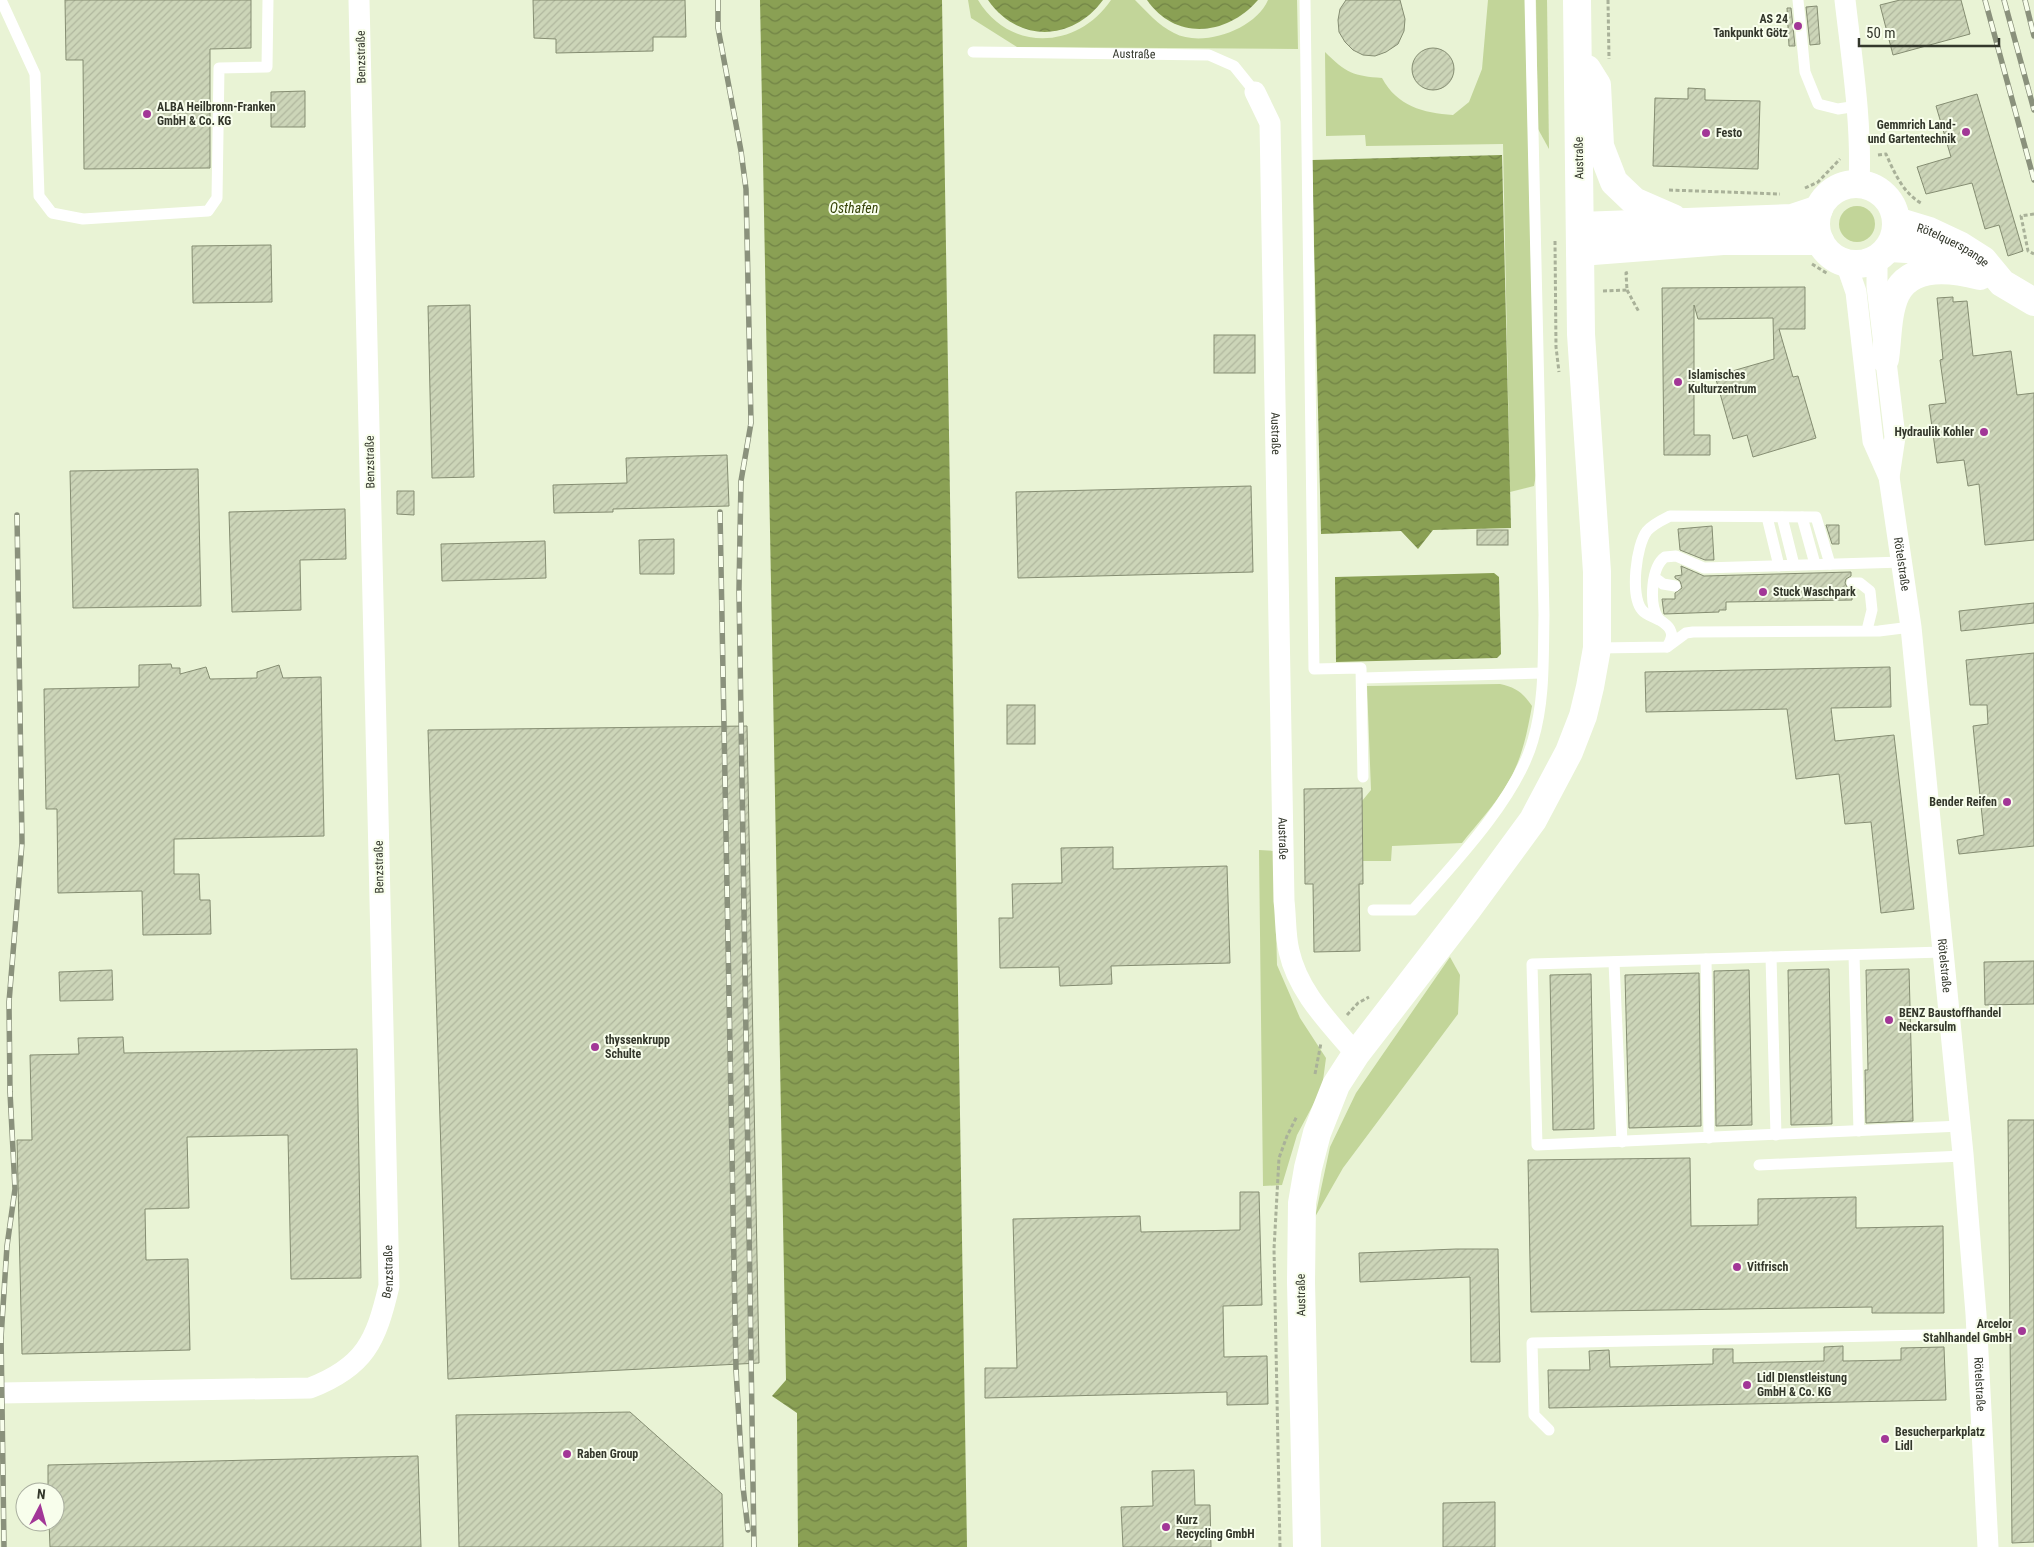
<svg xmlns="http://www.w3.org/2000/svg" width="2034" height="1547" viewBox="0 0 2034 1547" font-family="'Roboto Condensed',sans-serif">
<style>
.grass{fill:#c2d599}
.water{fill:url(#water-waves)}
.building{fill:url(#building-hatch);stroke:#858d72}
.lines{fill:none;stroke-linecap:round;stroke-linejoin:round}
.path{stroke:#a9b199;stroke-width:3;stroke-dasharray:4 2.5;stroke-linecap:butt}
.lane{stroke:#fff;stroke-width:11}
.street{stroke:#fff;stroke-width:21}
.secondary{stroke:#fff;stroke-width:28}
.rail-casing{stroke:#8a917c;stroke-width:5.5}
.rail{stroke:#f8feec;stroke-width:4;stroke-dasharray:11;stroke-linecap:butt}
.poi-dot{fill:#a23797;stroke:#f8feec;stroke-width:2}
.labels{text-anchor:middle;stroke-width:4;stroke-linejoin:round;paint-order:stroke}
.poi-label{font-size:12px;font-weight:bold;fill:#33372b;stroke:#f8feec;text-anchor:start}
.street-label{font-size:12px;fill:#33372b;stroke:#f8feec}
.water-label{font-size:14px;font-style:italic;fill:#354207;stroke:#f8feec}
</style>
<defs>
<pattern id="water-waves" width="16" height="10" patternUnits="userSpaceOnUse" patternTransform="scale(1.25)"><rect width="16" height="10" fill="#8aa054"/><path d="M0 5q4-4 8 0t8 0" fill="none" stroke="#718346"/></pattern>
<pattern id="building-hatch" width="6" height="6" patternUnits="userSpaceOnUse" patternTransform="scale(1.25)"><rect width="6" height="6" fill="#ccd5b8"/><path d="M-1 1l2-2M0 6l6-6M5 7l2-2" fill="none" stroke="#b0b79e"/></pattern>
</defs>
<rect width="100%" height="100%" fill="#e9f3d5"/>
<g class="grass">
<path d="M968 0H978C1010 53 1078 49 1111 0H1135C1147 12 1158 25 1174 33 1202 48 1255 30 1268 0H1297L1298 49 1017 47 971 18Z"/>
<path d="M1488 0H1525L1536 475 1534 486 1510 492 1503 144 1366 146 1365 135 1326 136 1325 52C1346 73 1354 76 1382 78 1397 106 1423 113 1453 115L1469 102 1482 69Z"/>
<polygon points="1536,0 1547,0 1549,149 1538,129"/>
<circle cx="1857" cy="224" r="18"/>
<path d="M1500 684C1516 687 1524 694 1532 706 1527 733 1522 760 1507 784 1495 805 1477 824 1462 843L1392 846 1391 861H1363L1362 801 1371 790 1367 686Z"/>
<polygon points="1259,850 1274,851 1277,965 1300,1018 1326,1058 1322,1088 1297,1135 1282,1185 1263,1186"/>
<polygon points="1450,957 1460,975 1458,1014 1343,1168 1315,1217 1330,1147 1356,1093"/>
</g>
<g class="water">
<polygon points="760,0 942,0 967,1547 798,1547 797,1413 772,1396 786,1380"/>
<path d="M988 0H1103C1072 42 1018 43 988 0Z"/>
<path d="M1147 0H1258C1228 35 1176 42 1147 0Z"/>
<polygon points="1502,155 1511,528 1433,530 1418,549 1401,531 1321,534 1312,160"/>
<polygon points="1494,573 1499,577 1501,654 1497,658 1336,662 1335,577"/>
</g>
<g class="building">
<polygon points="65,0 251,0 251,48 210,49 210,168 84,169 83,60 66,60"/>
<polygon points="533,0 685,0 686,37 653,37 653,51 556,53 556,39 534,38"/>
<polygon points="1346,0 1400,0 1405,19 1404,31 1398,44 1386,52 1375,56 1363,55 1353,50 1345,42 1339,32 1338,20 1340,9"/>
<polygon points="1900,0 1961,0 1970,34 1893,55 1880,5"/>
<polygon points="1817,6 1820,44 1810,45 1806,7"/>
<polygon points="1787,8 1791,8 1795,46 1789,46"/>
<circle cx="1433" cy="69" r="21"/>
<polygon points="1688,88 1705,89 1705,100 1760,101 1758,169 1653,166 1655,98 1688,99"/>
<polygon points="305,91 305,127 271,127 271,92"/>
<polygon points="1977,94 2023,251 2008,256 1999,225 1985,229 1972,183 1926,194 1917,167 1951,157 1936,106"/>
<polygon points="271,245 272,302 193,303 192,246"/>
<polygon points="1805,287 1805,329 1779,329 1793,377 1798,376 1816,438 1753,457 1747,435 1733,439 1715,376 1774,359 1773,318 1698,319 1694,305 1694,435 1710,435 1710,455 1664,455 1662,288"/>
<polygon points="1953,297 1953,302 1967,301 1973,356 2011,351 2017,395 2034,393 2034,540 1985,545 1979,484 1968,486 1964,460 1937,463 1929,405 1946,403 1940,360 1943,359 1937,298"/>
<polygon points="470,305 474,477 432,478 428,306"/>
<rect x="1214" y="335" width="41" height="38"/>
<polygon points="727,455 729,506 613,509 613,512 554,513 553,485 627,483 626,458"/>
<polygon points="198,469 201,606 73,608 70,471"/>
<polygon points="1251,486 1253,572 1018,578 1016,492"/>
<polygon points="397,491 414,491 414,515 397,514"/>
<polygon points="345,509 346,559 300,560 301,610 232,612 229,512"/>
<polygon points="1826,525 1839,525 1839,544 1832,544"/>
<polygon points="1712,526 1714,560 1705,560 1680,550 1678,529"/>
<rect x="1477" y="530" width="31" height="15"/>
<polygon points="674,539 674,574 640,574 639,540"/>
<polygon points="545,541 546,578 442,581 441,544"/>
<polygon points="1681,566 1704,576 1851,572 1851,576 1846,579 1845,583 1848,589 1852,590 1852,600 1726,602 1726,610 1719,610 1719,612 1664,614 1662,599 1675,599 1675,593 1682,588 1680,581 1675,578 1675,576 1682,575"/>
<polygon points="2034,603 2034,623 1961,631 1959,611"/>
<polygon points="2034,653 2034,846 1959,854 1957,840 1984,835 1973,726 1988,724 1987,705 1970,705 1966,660"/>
<polygon points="171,664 172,668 180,668 180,674 206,667 210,679 257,678 257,672 279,665 283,678 321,677 324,836 174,839 174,874 199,874 200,900 210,900 211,934 143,935 142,891 58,893 57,809 46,809 44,689 139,687 139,665"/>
<polygon points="1890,667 1891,707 1831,708 1835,741 1894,735 1914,909 1881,913 1871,822 1845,824 1839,774 1796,779 1787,709 1646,712 1645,672"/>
<rect x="1007" y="705" width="28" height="39"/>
<polygon points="747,726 759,1363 448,1379 428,730"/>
<polygon points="1362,788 1363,884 1359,884 1360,951 1314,952 1313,884 1305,884 1304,789"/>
<polygon points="1113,847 1113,869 1227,866 1230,963 1111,966 1112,984 1060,986 1059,967 1000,968 999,918 1013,918 1012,884 1062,883 1061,848"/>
<polygon points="2034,961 2034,1004 1985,1005 1984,962"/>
<polygon points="1829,969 1832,1124 1791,1125 1788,970"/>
<polygon points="1909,969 1913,1121 1866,1123 1865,1070 1868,1070 1866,970"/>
<polygon points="112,970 113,1000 60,1001 59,972"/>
<polygon points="1749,970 1752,1125 1716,1126 1714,971"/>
<polygon points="1699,973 1701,1126 1629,1128 1625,975"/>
<polygon points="1591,974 1594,1129 1553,1130 1550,975"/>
<polygon points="123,1037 124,1053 357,1049 361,1278 291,1279 288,1135 187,1137 189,1208 145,1209 146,1260 188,1259 190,1350 22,1354 17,1140 32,1140 30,1055 79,1054 78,1038"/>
<polygon points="2008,1120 2034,1120 2034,1542 2012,1543"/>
<polygon points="1690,1158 1691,1226 1758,1225 1758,1199 1856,1197 1856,1228 1943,1226 1944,1313 1872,1313 1872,1307 1531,1312 1528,1160"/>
<polygon points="1240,1192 1259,1192 1262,1305 1223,1306 1224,1357 1267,1356 1268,1404 1227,1405 1227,1392 985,1398 985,1368 1017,1368 1013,1219 1140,1216 1141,1232 1240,1230"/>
<polygon points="1456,1249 1498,1249 1500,1362 1471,1362 1470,1277 1360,1282 1359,1253"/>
<polygon points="1843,1346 1843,1361 1901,1360 1901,1348 1944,1347 1946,1400 1549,1408 1548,1370 1590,1370 1589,1351 1609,1350 1610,1367 1713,1364 1713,1349 1733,1349 1733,1363 1824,1361 1824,1347"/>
<polygon points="630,1412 722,1494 723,1547 459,1547 456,1415"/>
<polygon points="418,1456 421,1547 50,1547 49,1522 55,1522 55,1492 48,1492 48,1465"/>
<polygon points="1194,1470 1195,1505 1210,1505 1211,1547 1123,1547 1121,1507 1153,1506 1152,1471"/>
<polygon points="1495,1502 1495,1547 1443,1547 1443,1503"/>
</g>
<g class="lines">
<g class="path">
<polyline points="1608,0 1609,59"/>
<path d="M1878 155 1886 154C1894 172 1903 193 1921 203"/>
<polyline points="1805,188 1818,182 1840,159"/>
<polyline points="1669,190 1780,194"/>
<polyline points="2034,214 2021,216 2028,251 2034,254"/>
<polyline points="1555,241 1556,347 1559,372"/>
<polyline points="1812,264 1828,274"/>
<polyline points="1627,290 1639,312"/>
<polyline points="1603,291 1627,290 1626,273 1629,272"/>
<polyline points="1347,1015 1358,1003 1369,997"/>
<polyline points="1315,1074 1321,1043"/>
<polyline points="1280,1547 1274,1249 1279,1158 1287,1136 1297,1116"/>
</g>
<g class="lane">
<polyline points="1,0 35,74 39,196 52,213 83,219 208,211 217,198 219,68 267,67 268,0"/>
<polyline points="1305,0 1314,669 1361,668 1363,777"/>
<polyline points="1798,0 1805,72 1818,104 1838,109 1857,106"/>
<path id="s1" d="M973 52 1209 55 1234 66 1255 92"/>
<polyline points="1767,517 1779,566"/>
<polyline points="1782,517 1794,565"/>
<polyline points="1802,517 1815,564"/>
<polyline points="1655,578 1663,584 1675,586"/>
<polyline points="1852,583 1860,583 1870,591 1872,610 1867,630"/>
<path d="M1659 620C1654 617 1646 615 1642 610 1630 596 1636 545 1647 531 1653 524 1662 520 1670 516L1816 517 1830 564"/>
<path d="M1667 647C1670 642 1673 637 1671 632 1669 624 1662 623 1658 618 1649 604 1651 567 1665 557L1676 556 1704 568 1903 562"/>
<polyline points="1597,648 1667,647 1686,633 1693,632 1879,631 1911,627"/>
<polyline points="1362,678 1542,673"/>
<path d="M1373 910H1413C1453 865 1517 798 1533 740 1545 700 1543 657 1544 615L1530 0"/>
<polyline points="1943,952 1532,964 1537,1145 1961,1126"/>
<polyline points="1854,955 1859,1131"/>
<polyline points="1771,957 1776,1135"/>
<polyline points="1706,959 1709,1138"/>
<polyline points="1614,962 1622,1142"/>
<polyline points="1759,1165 1963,1156"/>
<polyline points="1549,1430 1534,1415 1532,1343 1977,1334"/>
</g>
<g class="street">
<path d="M1845 0C1852 61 1862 123 1859 184"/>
<path id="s2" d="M1255 92 1270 123 1284 901C1286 917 1285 935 1289 951 1298 992 1329 1022 1356 1054"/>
<polyline points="1877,259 1877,286 1895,437 1889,477"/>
<path id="s3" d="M1846 263 1856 292 1873 441 1889 477 1911 627 1963 1154 1976 1314 1988 1547"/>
<path id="s4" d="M0 1393 310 1388C365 1367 376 1341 389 1286L359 0"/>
</g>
<g class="secondary">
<polyline points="1587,69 1597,85 1600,146 1614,182 1634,201 1673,218"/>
<circle cx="1856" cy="224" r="40"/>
<path id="s5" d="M1896 221 1929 231 1961 246 1983 260 2002 283 2034 302"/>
<polyline points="1580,226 1792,218 1819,209"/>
<polyline points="1889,248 1925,250 1960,264"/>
<polyline points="1580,252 1723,241 1820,241"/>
<path d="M1885 359C1888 339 1887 313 1896 294 1911 263 1953 269 1980 276"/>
<polyline points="1307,1547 1301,1282 1302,1203 1308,1168 1317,1133 1336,1085 1356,1054 1467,910 1533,820 1569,752 1583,716 1590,687 1597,648 1597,572 1581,334 1577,0"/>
</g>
<g class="rail-casing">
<g id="rail">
<polyline points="718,0 718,28 741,151 746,189 751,423 741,481 739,589 754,1547"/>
<polyline points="1985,0 2034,180"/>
<polyline points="2004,0 2034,110"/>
<polyline points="2025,0 2034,36"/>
<polyline points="720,512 736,1370 743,1487 748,1530"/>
<polyline points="1,1332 4,1547"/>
<polyline points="1,1338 7,1246 15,1189 10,1092 9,1002 22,843 17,515"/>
</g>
</g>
<use href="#rail" class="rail"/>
</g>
<g class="poi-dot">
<circle cx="1798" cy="26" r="5"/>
<circle cx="147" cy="114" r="5"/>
<circle cx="1966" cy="132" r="5"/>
<circle cx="1706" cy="133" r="5"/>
<circle cx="1678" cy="382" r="5"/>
<circle cx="1984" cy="432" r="5"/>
<circle cx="1763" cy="592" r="5"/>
<circle cx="2007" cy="802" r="5"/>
<circle cx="1889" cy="1020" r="5"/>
<circle cx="595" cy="1047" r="5"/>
<circle cx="1737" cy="1267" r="5"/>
<circle cx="2022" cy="1331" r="5"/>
<circle cx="1747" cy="1385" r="5"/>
<circle cx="1885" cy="1439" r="5"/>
<circle cx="567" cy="1454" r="5"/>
<circle cx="1166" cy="1527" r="5"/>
</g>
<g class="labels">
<g class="poi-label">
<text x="1788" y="23" text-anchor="end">AS 24<tspan x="1788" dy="14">Tankpunkt Götz</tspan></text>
<text x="157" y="111">ALBA Heilbronn-Franken<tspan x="157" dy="14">GmbH &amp; Co. KG</tspan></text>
<text x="1956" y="129" text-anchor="end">Gemmrich Land-<tspan x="1956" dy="14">und Gartentechnik</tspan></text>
<text x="1716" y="137">Festo</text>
<text x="1688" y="379">Islamisches<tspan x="1688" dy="14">Kulturzentrum</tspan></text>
<text x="1974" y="436" text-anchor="end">Hydraulik Kohler</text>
<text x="1773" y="596">Stuck Waschpark</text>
<text x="1997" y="806" text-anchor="end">Bender Reifen</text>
<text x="1899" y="1017">BENZ Baustoffhandel<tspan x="1899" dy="14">Neckarsulm</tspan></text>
<text x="605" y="1044">thyssenkrupp<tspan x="605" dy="14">Schulte</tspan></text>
<text x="1747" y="1271">Vitfrisch</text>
<text x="2012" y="1328" text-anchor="end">Arcelor<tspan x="2012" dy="14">Stahlhandel GmbH</tspan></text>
<text x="1757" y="1382">Lidl DIenstleistung<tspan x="1757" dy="14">GmbH &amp; Co. KG</tspan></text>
<text x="1895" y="1436">Besucherparkplatz<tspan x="1895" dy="14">Lidl</tspan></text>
<text x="577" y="1458">Raben Group</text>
<text x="1176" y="1524">Kurz<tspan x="1176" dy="14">Recycling GmbH</tspan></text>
</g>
<g class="street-label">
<text dy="4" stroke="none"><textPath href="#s1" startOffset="161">Austraße</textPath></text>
<text transform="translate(361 57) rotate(-91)" y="4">Benzstraße</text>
<text transform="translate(1579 158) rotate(-91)" y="4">Austraße</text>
<text dy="4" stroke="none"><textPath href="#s5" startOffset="62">Rötelquerspange</textPath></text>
<text dy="4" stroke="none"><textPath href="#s2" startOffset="345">Austraße</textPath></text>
<text transform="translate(370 462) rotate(-91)" y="4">Benzstraße</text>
<text dy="4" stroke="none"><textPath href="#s3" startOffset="308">Rötelstraße</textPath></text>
<text dy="4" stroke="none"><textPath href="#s2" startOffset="750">Austraße</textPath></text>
<text transform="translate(379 867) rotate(-91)" y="4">Benzstraße</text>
<text dy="4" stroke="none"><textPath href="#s3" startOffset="712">Rötelstraße</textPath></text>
<text dy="4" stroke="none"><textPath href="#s4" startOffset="461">Benzstraße</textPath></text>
<text transform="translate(1301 1295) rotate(-91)" y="4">Austraße</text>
<text dy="4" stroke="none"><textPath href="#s3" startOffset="1132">Rötelstraße</textPath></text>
</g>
<g class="water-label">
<text x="854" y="213">Osthafen</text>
</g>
</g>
<g transform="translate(40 1507) rotate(6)"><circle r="24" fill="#f8feec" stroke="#a9ae9f"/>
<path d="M0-4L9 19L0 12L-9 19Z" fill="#a23797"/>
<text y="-8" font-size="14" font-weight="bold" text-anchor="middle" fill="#33372b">N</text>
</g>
<path d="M1859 38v8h140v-8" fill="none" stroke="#33372b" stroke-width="2.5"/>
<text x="1866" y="38" font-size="15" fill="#33372b" stroke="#f8feec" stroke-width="4" paint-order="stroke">50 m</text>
</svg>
